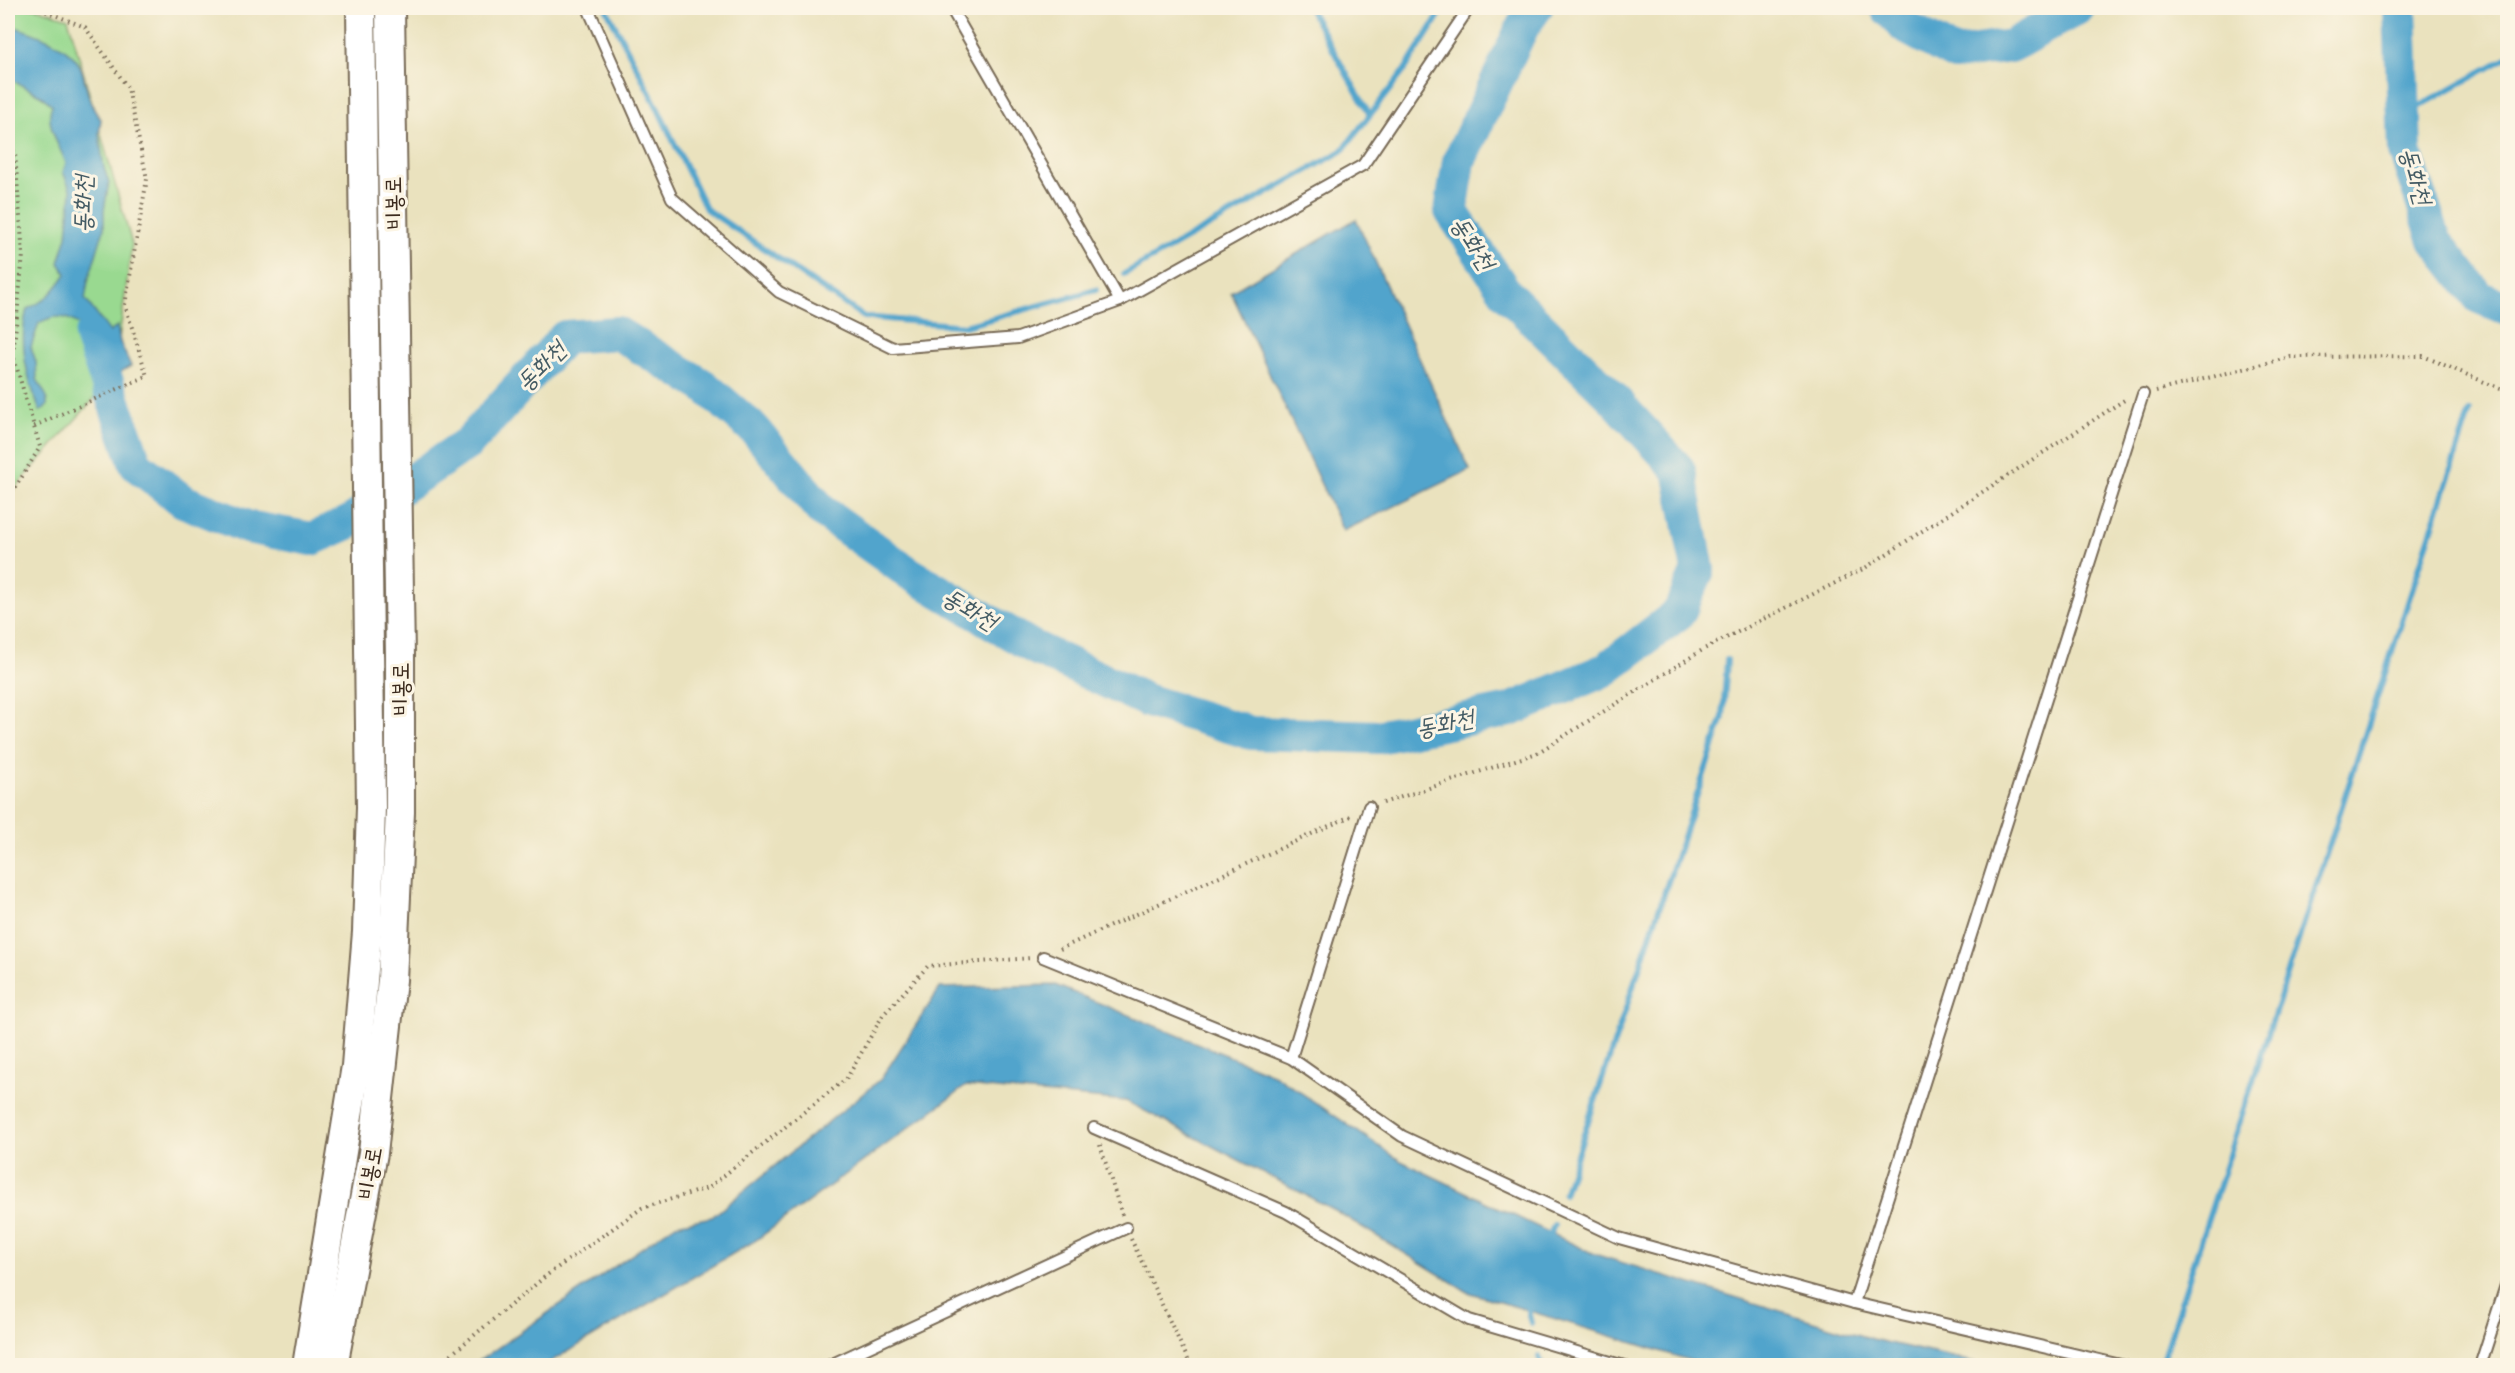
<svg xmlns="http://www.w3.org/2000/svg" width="2515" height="1373" viewBox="0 0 2515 1373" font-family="'Gochi Hand','Poor Story',sans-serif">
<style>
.green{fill:#99d990;stroke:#6a8257;stroke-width:1.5}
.water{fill:#51a4cc;stroke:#466775;stroke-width:1.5}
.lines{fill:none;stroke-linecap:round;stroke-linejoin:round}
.stream{stroke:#51a4cc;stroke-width:6}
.river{stroke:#51a4cc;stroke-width:34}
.lane-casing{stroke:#786a56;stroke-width:14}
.secondary-casing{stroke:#786a56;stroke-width:32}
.path{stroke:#786a56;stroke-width:4;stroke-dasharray:1.5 4.5;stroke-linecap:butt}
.lane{stroke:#fff;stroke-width:10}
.secondary{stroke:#fff;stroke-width:28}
.labels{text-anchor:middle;stroke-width:6;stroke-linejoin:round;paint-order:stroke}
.street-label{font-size:22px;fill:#3b2a1e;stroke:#fcf5e5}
.water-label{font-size:24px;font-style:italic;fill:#445b64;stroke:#fcf5e5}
</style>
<rect width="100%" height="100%" fill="#fcf5e5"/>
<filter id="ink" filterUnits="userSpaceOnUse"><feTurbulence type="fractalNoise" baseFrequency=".0167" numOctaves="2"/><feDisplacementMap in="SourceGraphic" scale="12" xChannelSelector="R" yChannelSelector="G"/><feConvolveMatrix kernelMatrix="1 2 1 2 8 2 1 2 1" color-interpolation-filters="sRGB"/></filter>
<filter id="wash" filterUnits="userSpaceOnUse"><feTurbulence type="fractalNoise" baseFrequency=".008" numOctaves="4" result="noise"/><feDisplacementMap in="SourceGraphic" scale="24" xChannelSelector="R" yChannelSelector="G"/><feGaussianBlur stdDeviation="1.35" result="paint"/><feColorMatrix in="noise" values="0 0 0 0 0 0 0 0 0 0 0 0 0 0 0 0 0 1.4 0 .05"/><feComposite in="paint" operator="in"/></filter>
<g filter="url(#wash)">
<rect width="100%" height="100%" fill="#eae2be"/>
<polygon class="green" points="8,8 36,8 68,18 132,244 114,376 8,496"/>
<g class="water">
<path d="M8 25C31 32 74 45 82 71 87 88 88 105 101 119L99 134 104 168 109 182 104 210V229L88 281 85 299 110 332 117 326 120 342 131 366 97 386 94 359 87 330C69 317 59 312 39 323L31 347 36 362 37 379 47 397V406L40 411C27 378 18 345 27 309 46 301 55 290 66 274L59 263 67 236 71 191 63 172 66 163C60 147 44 123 52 105L40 95 8 78Z"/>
<polygon points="1356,219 1470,470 1343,531 1231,292"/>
<polygon points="1055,985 1275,1075 1401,1161 1594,1254 1872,1339 1987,1365 1705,1365 1468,1292 1336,1211 1126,1101 966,1086 756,1240 545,1365 473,1365 676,1224 712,1217 881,1079 940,988"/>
</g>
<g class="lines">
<g class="stream">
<polyline points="606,8 656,105 706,209 864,317 965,326 1096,290"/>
<polyline points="1309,8 1370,115"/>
<polyline points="2404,115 2508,57"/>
<polyline points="1124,274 1342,151 1404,71 1444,8"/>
<polyline points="1564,1194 1723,717 1727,660"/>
<polyline points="1551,1233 1554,1225"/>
<polyline points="1528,1311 1531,1323"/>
<polyline points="1539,1357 1542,1366"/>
<polyline points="2163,1358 2470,411"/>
</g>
<g class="river">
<polyline points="1887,8 1905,27 1955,54 2011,46 2078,8"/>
<polyline points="2400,8 2405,151 2435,240 2479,297 2508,309"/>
<polyline points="91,336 136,465 183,501 247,527 312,539 350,522 468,443 565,337 617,333 704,386 755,430 822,511 909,573 1033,647 1148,701 1251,733 1378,737 1510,710 1605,670 1679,613 1698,570 1679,470 1613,398 1506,293 1451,211 1459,161 1523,26 1536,8"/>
</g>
</g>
</g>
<g filter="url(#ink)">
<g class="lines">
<g class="lane-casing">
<g id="lane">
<polyline points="588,8 672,198 779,292 893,348 1018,338 1120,301 1363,165 1469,8"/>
<polyline points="951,8 1120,301"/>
<polyline points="1043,957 1291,1058 1402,1136 1619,1238 1854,1303 2125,1366"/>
<polyline points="1291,1058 1369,807"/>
<polyline points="1094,1128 1286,1212 1469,1320 1624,1366"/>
<polyline points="1854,1303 2143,394"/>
<polyline points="828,1366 1126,1228"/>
<polyline points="2480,1366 2508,1279"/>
</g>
</g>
<g class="secondary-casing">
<g id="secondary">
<polyline points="307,1366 356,1066 367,932 371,807 361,8"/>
<polyline points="333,1366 373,1153 392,980 400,812 400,657 390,8"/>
</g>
</g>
<g class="path">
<polyline points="8,139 15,154 23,255 13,355 40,447 8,500"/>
<polyline points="2156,391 2291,357 2423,356 2508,392"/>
<polyline points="34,426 147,376 125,305 147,179 128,88 85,27 37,8"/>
<polyline points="1383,803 1537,753 1704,649 1865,568 2126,399"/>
<polyline points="1060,949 1351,816"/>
<polyline points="1100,1145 1122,1215"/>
<polyline points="1131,1239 1191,1366"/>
<polyline points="437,1366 547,1275 642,1208 708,1188 847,1078 883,1015 928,966 1031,958"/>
</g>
<use href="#lane" class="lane"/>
<use href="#secondary" class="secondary"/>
</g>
</g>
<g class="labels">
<g class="street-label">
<text transform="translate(393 203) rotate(-91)" y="8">비봉로</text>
<text transform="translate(400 689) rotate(-90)" y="8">비봉로</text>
<text transform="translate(369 1173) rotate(-80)" y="8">비봉로</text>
</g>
<g class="water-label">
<text transform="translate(2416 176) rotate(74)" y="8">동화천</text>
<text transform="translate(83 204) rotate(-89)" y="8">동화천</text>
<text transform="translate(1473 243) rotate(57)" y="8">동화천</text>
<text transform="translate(541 366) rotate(-45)" y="8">동화천</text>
<text transform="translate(970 609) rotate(31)" y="8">동화천</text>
<text transform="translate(1445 723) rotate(-11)" y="8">동화천</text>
</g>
</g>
<rect width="2515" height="1373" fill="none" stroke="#fcf5e5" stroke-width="30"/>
</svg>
